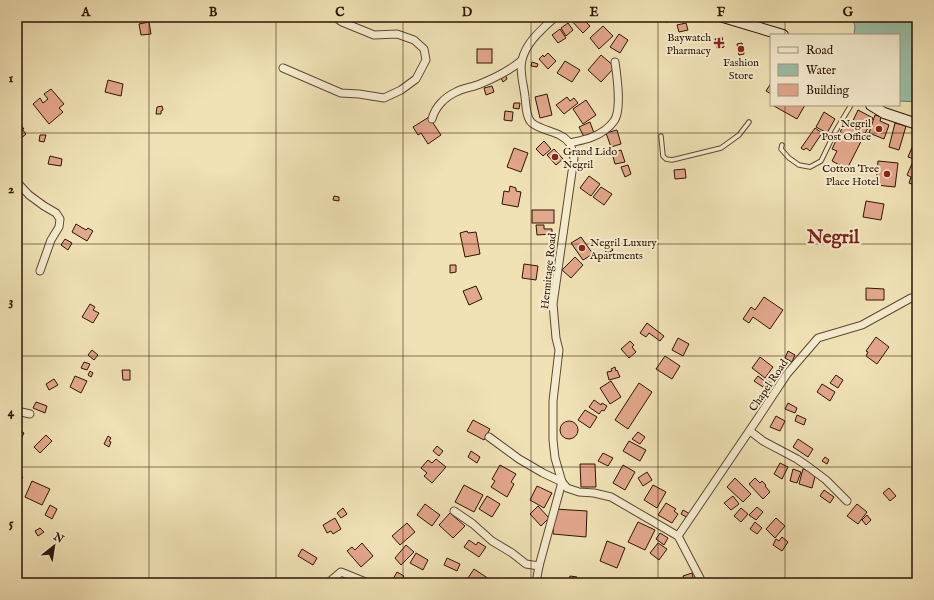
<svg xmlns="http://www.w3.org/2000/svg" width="934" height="600" viewBox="0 0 934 600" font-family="'IM FELL English',serif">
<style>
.water{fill:#9bbfa8;stroke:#6f7b66}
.building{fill:#e3a78b;stroke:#2c1503}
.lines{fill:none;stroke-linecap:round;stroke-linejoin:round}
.service-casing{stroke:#5d4830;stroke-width:5.5}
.minor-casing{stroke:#5d4830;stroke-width:9}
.secondary-casing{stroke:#2c1503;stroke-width:12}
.service{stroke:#f5eccf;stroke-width:3.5}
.minor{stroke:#f5eccf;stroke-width:7}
.secondary{stroke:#f5eccf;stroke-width:10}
.grid{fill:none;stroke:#2c1503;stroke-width:1;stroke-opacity:0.55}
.poi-dot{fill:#8f2418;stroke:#f5eccf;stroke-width:1.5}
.labels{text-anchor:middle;stroke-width:4;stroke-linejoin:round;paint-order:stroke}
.poi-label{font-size:11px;fill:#2c1503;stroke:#f5eccf;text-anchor:end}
.street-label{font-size:11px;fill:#2c1503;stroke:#f5eccf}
.town-label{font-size:19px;font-weight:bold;fill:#7a1f14;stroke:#f5eccf}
.neatline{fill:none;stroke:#2c1503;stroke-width:1.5}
.grid-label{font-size:13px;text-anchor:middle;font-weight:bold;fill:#2c1503}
</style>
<rect width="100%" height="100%" fill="#f0e2b5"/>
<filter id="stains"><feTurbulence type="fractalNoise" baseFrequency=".005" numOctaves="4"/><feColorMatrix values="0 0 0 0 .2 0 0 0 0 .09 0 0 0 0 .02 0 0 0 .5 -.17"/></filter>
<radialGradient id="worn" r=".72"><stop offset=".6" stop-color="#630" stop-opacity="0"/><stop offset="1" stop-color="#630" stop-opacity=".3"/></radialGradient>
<polygon class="water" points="852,17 917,17 917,102 899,101 899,35 854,35 855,26"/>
<g class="building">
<polygon points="570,17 581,17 590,26 583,33 569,18"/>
<polygon points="665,17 677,17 677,20 666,22"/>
<polygon points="149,22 151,34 141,35 139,24"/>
<polygon points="568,23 573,30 566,36 561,28"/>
<polygon points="686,23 688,30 679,32 677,25"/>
<polygon points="603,26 613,36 599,49 590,38"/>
<polygon points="560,29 566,38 558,43 552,35"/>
<polygon points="619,34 628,40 620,53 610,47"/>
<polygon points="722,37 724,47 717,49 715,39"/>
<polygon points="742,43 744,54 739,55 737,44"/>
<rect x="477" y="49" width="15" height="14"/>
<polygon points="548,53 556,61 548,69 539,59 543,55 544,57"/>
<polygon points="601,55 615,67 601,82 588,70"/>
<polygon points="565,61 580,70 572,82 557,73"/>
<polygon points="532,62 538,64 537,67 531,66"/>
<polygon points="505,74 507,79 503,82 500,76"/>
<polygon points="108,80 123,84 121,96 105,92"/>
<polygon points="771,83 771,94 766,91"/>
<polygon points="492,86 494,92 486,95 484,88"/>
<polygon points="51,89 64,104 59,108 63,112 49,124 33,104 40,98 43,103 48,99 44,94"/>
<polygon points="547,94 552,115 540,118 535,97"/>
<polygon points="567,97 570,101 574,98 578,103 564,114 556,105"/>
<polygon points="586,100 596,115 583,124 573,109"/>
<polygon points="514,103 520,103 519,109 513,108"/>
<polygon points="774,105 805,105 797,119 774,106"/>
<polygon points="162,106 163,110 161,111 161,114 156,114 157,107"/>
<polygon points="858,110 873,118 847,169 832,161 837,151 832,149 845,122 851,125"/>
<polygon points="505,111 513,112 512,121 504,120"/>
<polygon points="824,112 835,119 827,133 816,127"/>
<polygon points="875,115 881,117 880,121 889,125 884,139 869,133"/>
<polygon points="429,117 441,135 428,144 421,133 418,135 413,127"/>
<polygon points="17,120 24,129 22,129 26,134 18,141 17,140"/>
<polygon points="590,122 594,133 584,137 579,127"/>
<polygon points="895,123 906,126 899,150 889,147"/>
<polygon points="815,128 822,133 810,151 806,148 804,150 801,148"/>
<polygon points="617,130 621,144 611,147 606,133"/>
<polygon points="40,135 46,135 44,142 39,141"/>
<polygon points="544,141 551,149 543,156 536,149"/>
<polygon points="917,143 917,186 909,183 911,177 907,175 914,159 908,157 913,145"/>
<polygon points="514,148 528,153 521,172 507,167"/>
<polygon points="554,149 563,159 556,165 547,155"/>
<polygon points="621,150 625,162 615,164 612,153"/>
<polygon points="50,156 62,159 61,166 48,164"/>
<polygon points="878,161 898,163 895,187 876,185"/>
<polygon points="628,165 631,174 625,177 621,167"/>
<polygon points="685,169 686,178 675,179 674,170"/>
<polygon points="589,176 600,184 591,196 580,188"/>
<polygon points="510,186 516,188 516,191 521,192 518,207 502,204 504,191 509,192"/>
<polygon points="601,187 612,194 604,205 593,197"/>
<polygon points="334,196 339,197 339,201 333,200"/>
<polygon points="866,201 884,204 881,220 863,217"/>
<rect x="532" y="210" width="22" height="13"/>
<polygon points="76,224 86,230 88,228 93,231 87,241 72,232"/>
<polygon points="536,225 544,225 544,229 552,229 552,234 537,235"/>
<polygon points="467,231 468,233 476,232 480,254 465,257 460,233"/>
<polygon points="581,237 593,254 583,260 571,243"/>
<polygon points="65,239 72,243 68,250 61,245"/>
<polygon points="610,246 613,250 607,254 605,250"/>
<polygon points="575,257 583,265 571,278 562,270"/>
<polygon points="524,264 538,266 536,280 522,278"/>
<polygon points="450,265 456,265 456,272 450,273"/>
<polygon points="476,286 482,299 469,305 463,291"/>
<polygon points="866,288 884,289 884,300 866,300"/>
<polygon points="764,297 783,310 770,329 753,317 749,323 743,319 751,307 755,310"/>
<polygon points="90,304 95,307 93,310 99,313 93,323 82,317"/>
<polygon points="647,323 664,336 660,341 649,333 646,337 640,333"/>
<polygon points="876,337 889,347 877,364 866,356 868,352 866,351"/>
<polygon points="678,338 689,344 683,356 672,350"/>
<polygon points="630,341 634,345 632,347 636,352 629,358 621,349"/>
<polygon points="92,350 98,355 94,360 88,355"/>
<polygon points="788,351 795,355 792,362 785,358"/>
<polygon points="665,356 680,366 672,379 656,369"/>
<polygon points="760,357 773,367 765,378 752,368"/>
<polygon points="84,362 90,364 87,370 81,368"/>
<polygon points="615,367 616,371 617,370 620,377 609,380 607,372 612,371 611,369"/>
<polygon points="122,370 130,370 130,380 123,380"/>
<polygon points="90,371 93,373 91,377 88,375"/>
<polygon points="770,374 776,378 772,384 766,379"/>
<polygon points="836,375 843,380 838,388 830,383"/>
<polygon points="75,376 87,381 81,393 70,387"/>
<polygon points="758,376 766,382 763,387 754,381"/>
<polygon points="54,379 58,385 49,390 46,384"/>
<polygon points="611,381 621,397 610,404 600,388"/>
<polygon points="639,383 652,392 628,429 615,420"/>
<polygon points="822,384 835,392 830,401 817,392"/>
<polygon points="594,400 601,405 602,403 607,406 604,411 602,410 599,414 589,407"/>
<polygon points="36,402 47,406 45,413 33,408"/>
<polygon points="788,403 797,408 795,413 785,409"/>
<polygon points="585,410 597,417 590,428 578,420"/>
<polygon points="797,415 806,419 804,425 795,421"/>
<polygon points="776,416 785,421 780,431 770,427"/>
<polygon points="473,420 490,429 484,440 467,431"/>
<circle cx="569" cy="430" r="9"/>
<polygon points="17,428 24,433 21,439 17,437"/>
<polygon points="638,432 645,437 640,444 632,439"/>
<polygon points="46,435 52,441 40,453 34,447"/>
<polygon points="108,436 111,438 109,441 111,442 109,447 104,444"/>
<polygon points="798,439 813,449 808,457 793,447"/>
<polygon points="629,441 646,450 640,461 623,451"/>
<polygon points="437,446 443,451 439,456 433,451"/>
<polygon points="471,451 480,457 477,463 468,457"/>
<polygon points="603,453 613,458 608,466 598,461"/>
<polygon points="825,457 829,460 827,464 822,461"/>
<polygon points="436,459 446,467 432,483 424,476 427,473 421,468 428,460 432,463"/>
<polygon points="780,463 788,467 782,479 774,474"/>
<polygon points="580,464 595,464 596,487 581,487"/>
<polygon points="500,465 516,474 511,482 514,484 507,497 491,487 495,481 492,479"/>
<polygon points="623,465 635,472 625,490 613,483"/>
<polygon points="793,469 801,472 797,483 790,481"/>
<polygon points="803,469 816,473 812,488 799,484"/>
<polygon points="647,472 652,480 643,486 638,478"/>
<polygon points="17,473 23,477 17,485"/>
<polygon points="735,478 751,494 743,502 727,487"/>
<polygon points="755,478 760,483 762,481 766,485 765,486 770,492 763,499 749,484"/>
<polygon points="32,481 50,489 42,505 25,497"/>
<polygon points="464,485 483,495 474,512 455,502"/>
<polygon points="653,485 666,492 657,508 644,500"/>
<polygon points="537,486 552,493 544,508 530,500"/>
<polygon points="889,488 896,496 890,501 883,493"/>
<polygon points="824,490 834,497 830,503 820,496"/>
<polygon points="487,496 500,504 492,517 479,509"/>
<polygon points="733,496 739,504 731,510 724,503"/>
<polygon points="666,503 676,509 674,511 678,514 672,523 658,515"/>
<polygon points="425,504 440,515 432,526 417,515"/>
<polygon points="857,504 867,512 858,524 847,516"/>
<polygon points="50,505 57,509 52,519 45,515"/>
<polygon points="538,506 549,518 541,526 530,514"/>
<polygon points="757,507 763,512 756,520 749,515"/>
<polygon points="343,508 347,514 341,518 337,513"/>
<polygon points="741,508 748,514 741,522 734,516"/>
<polygon points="555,509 587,511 586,537 553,534"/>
<polygon points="683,510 690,514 688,518 681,514"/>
<polygon points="450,513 465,526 453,538 439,525"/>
<polygon points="867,515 871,520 866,525 862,520"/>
<polygon points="335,518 341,529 333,534 331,531 327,533 323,525"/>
<polygon points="776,518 785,526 775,538 766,529"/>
<polygon points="638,522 655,530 645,550 628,542"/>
<polygon points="755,522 762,528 757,534 750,529"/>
<polygon points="407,523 415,532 400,545 392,536"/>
<polygon points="40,528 44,532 38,536 35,531"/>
<polygon points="660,533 668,538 664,545 656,539"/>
<polygon points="17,534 21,540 17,543"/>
<polygon points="782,537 788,542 782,551 773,545 776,539 779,541"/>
<polygon points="469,540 476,545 478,542 486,547 479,557 464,547"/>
<polygon points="607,541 625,548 617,568 600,561"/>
<polygon points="362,543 373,556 361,567 347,551 352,547 355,550"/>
<polygon points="658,543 667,549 659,560 650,553"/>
<polygon points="406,545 414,552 401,565 395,558"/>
<polygon points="302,549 317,558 313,565 298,556"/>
<polygon points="416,553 428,560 423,570 410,563"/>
<polygon points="447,558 460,564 457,571 444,565"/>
<polygon points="474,569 489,579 486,583 469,583 466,581"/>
<polygon points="397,572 404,576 399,583 393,579"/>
<polygon points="692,573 694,581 690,583 685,583 683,576"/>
<polygon points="570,576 577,577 576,583 568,583"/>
<polygon points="635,579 638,583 630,583"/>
</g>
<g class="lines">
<g class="service-casing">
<g id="service">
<polyline points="661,136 663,156 666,159 672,160 721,148 739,135 749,122"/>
<polyline points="782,145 781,149 789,158 799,165 810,167 821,161 835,132 851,105"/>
</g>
</g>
<g class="minor-casing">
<g id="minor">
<polyline points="283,68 341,93 359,94 384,98 401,90 416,79 426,60 424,49 414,40 397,34 374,35 342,22 335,17"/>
<path d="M432 119C435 107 445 97 456 92 464 88 473 87 480 84 495 78 509 71 521 61"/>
<path d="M570 143C582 140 595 138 605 130 608 128 612 124 614 121 622 110 617 76 615 62"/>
<polyline points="17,182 29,195 44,206 56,213 60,219 59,227 51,240 40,271"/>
<polyline points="17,411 30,414"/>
<polyline points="750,431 763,441 797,459 810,468 826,480 847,501"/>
<polyline points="489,437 519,459 543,473 562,482 567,488 579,492 594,493 611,497 678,536 700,578 701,583"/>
<polyline points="454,511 473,524 492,541 512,553 526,564 539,566"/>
<polyline points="678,536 758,418 787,374 818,338 862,325 911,298 917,297"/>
<polyline points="328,583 341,572 368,583"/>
<path d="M536 583 539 566 562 482 555 458 553 440V401L559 350 556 338 553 304 574 158C572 154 572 147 570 144 562 131 543 132 532 123 526 118 526 105 525 97 524 86 519 71 522 60 526 43 540 31 553 19L554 17"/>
</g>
</g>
<g class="secondary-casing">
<g id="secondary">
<polyline points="723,17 783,35"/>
<polyline points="871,105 884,113 917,124"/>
</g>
</g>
<use href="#service" class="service"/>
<use href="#minor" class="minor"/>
<use href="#secondary" class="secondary"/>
</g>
<path class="grid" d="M149 17V583M276 17V583M403 17V583M531 17V583M658 17V583M785 17V35M785 105V583M17 133H917M17 244H917M17 356H917M17 467H917"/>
<g class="poi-dot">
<path d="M717 37h4v4h4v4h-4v4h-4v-4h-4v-4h4z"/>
<circle cx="741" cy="49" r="4"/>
<circle cx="879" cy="129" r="4"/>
<circle cx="555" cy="157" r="4"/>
<circle cx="887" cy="174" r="4"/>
<circle cx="582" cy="248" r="4"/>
</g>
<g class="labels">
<g class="poi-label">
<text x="711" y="41">Baywatch<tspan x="711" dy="13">Pharmacy</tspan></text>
<text x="741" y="66" text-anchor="middle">Fashion<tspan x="741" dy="13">Store</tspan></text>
<text x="871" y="127">Negril<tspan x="871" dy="13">Post Office</tspan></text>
<text x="563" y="155" text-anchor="start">Grand Lido<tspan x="563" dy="13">Negril</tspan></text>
<text x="879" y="172">Cotton Tree<tspan x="879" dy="13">Place Hotel</tspan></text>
<text x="590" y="246" text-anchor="start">Negril Luxury<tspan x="590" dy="13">Apartments</tspan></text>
</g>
<g class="street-label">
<text transform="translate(548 271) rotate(-84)" y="4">Hermitage Road</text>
<text transform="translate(768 385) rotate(-56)" y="4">Chapel Road</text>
</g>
<g class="town-label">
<text x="833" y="243">Negril</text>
</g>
</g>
<rect width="934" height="600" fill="none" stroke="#f0e2b5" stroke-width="44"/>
<rect x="770" y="34" width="130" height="72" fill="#f5eccf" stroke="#a5967d"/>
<rect x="778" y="47" width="20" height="6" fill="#f5eccf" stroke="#a5967d"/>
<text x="806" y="54" font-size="12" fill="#2c1503">Road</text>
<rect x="778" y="64" width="20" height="12" fill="#9bbfa8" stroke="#a5967d"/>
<text x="806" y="74" font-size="12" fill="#2c1503">Water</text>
<rect x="778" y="84" width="20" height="12" fill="#e3a78b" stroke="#a5967d"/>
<text x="806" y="94" font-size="12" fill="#2c1503">Building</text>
<g transform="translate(54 546) rotate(30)" stroke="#f5eccf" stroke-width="3" paint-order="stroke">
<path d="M0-3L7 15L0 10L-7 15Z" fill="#2c1503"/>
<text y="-6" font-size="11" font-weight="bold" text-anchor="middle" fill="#2c1503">N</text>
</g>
<rect x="22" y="22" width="890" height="556" class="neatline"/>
<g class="grid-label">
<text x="86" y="16">A</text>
<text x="213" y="16">B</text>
<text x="340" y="16">C</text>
<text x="467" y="16">D</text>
<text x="594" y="16">E</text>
<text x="721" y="16">F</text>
<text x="848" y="16">G</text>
<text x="11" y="82">1</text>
<text x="11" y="193">2</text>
<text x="11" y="305">3</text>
<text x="11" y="416">4</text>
<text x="11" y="527">5</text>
</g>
<rect width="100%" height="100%" filter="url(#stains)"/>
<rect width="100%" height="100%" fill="url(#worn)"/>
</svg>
